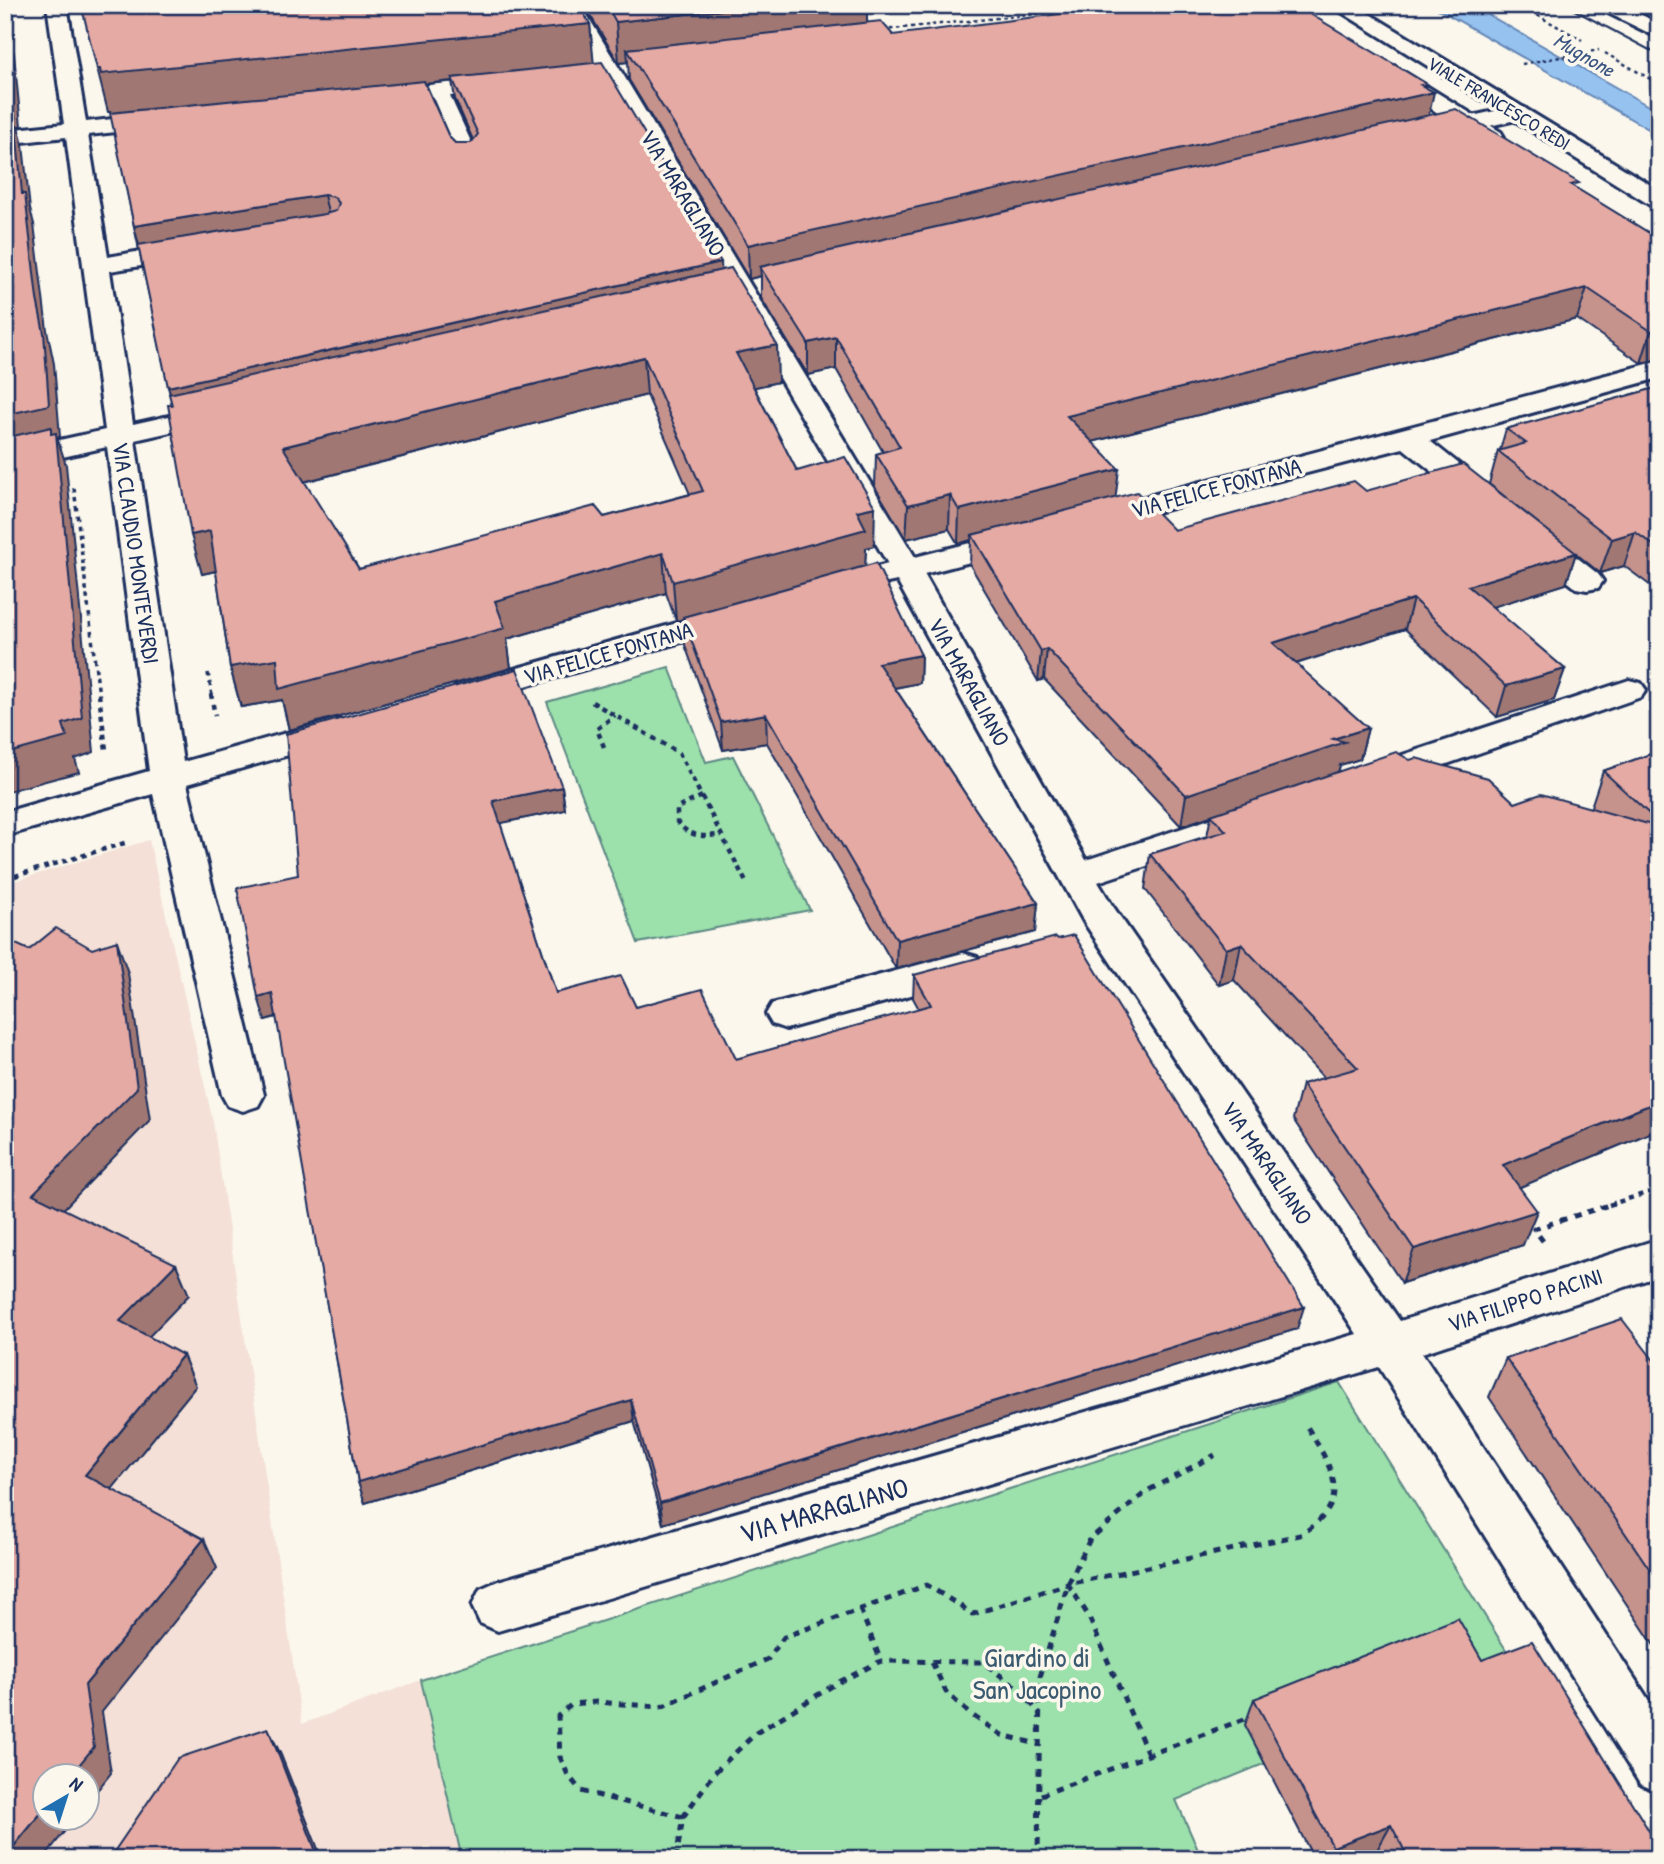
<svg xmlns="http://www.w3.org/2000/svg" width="1664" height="1864" viewBox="0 0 1664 1864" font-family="'Patrick Hand',sans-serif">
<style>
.built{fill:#f4e0d6;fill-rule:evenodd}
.green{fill:#9ce0ab;stroke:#5c8884;stroke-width:2}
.water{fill:#96c2f0;stroke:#6587b6;stroke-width:2}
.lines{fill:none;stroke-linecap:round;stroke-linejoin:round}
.minor-casing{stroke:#1b2f5e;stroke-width:6}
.major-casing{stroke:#1b2f5e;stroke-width:6}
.path-far3{stroke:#1b2f5e;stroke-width:2.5;stroke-dasharray:3.5 3.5;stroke-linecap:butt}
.path-far2{stroke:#1b2f5e;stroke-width:3.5;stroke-dasharray:4.5 4.5;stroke-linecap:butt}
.path-far1{stroke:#1b2f5e;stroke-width:4.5;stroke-dasharray:5 5;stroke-linecap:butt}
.path{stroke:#1b2f5e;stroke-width:5;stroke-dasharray:7 7;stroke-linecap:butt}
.minor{fill:#fbf7ec;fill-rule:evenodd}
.major{fill:#fbf7ec;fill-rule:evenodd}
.tram{stroke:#1b2f5e;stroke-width:2}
.wall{fill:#c5928c;stroke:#1b2f5e;stroke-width:2;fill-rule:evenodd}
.shaded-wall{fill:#a07772;stroke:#1b2f5e;stroke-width:2}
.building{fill:#e5aaa3;stroke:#1b2f5e;stroke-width:2;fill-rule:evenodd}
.labels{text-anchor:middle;stroke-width:7;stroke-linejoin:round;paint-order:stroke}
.far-street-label{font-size:19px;fill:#1b2f5e;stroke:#fbf7ec}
.far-water-label{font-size:21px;font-style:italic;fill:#3a5482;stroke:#fbf7ec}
.street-label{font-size:23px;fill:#1b2f5e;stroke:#fbf7ec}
.near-street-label{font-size:28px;fill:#1b2f5e;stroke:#fbf7ec}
.near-park-label{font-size:28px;fill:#3b5b71;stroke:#fbf7ec}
</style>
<rect width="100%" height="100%" fill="#fbf7ec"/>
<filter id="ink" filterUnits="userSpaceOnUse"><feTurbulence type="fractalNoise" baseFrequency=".0143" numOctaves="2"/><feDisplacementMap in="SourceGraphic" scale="14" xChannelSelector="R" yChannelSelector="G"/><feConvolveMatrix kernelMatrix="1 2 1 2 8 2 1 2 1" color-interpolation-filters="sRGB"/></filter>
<g filter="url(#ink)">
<path class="built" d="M149 840 213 1122 302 1724 421 1680 462 1859H5V884ZM46 1776H88V1818H46Z"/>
<g class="green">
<polygon points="669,667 706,762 733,756 810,910 638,943 547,702"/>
<polygon points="1339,1382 1513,1661 1176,1800 1202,1859 462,1859 421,1680"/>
</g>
<polygon class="water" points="1431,5 1471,5 1659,112 1659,135"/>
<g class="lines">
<g class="minor-casing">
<g id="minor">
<polygon points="47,5 67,5 86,122 165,113 173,115 176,120 173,125 165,127 88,135 108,257 191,242 200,245 204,250 200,255 191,258 110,271 133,424 223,404 233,406 237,412 233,418 135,440 183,762 336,719 348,722 353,730 348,738 187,784 264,1095 258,1106 243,1111 228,1106 222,1095 153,794 5,836 5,812 149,771 107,447 5,470 5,452 105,430 66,137 5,144 5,130 64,124"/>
<polygon points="561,5 581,5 915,557 1021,530 1032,532 1036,539 1032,546 924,574 1086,860 1243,808 1256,805 1269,808 1274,817 1269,826 1098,882 1112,905 1400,1321 1659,1239 1659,1276 1422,1353 1659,1716 1659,1792 1640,1784 1379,1367 498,1631 480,1623 472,1606 480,1589 498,1581 1357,1334 1084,922 897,581 883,584 872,582 867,575 872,568 888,564"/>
<polygon points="1597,5 1623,5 1659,24 1659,38 1600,9"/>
<polygon points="507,77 515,79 518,84 515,89 450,96 478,157 474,162 458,162 454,157 429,98 378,104 370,102 367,97 370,92 378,90"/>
<polygon points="1517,106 1525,108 1528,113 1525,118 1431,139 1423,137 1420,132 1423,127"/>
<polygon points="1659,361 1659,378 1430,441 1498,495 1502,501 1498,507 1487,510 1476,507 1403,448 1099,527 1088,524 1084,518 1088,512"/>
<polygon points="1531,528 1542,530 1598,574 1603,581 1598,588 1587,590 1576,588 1520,544 1516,537 1520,530"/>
<polygon points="734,607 745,610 750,617 745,624 469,702 457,699 452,692 457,685"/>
<polygon points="1629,680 1641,683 1646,690 1641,697 1389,784 1376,788 1363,784 1358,776 1363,768"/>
<polygon points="963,953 977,957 983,967 977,977 786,1029 772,1024 766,1014 772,1004"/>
</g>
</g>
<g class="major-casing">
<g id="major">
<polygon points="1330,5 1355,5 1659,190 1659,207 1650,205"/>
<polygon points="1386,65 1394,66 1501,132 1504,137 1501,142 1485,142 1378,76 1375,71 1378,66"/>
</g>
</g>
<g class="path-far3">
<polyline points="1519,5 1582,40"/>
<polyline points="883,30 1122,5"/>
<polyline points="1605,53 1659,84"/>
<polyline points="1522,64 1599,50"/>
</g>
<g class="path-far2">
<polyline points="74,488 99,696"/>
<polyline points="208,673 212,696"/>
</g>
<g class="path-far1">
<polyline points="99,694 106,750"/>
<polyline points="211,694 215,716"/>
<polyline points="592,702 679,753 746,882"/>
<polyline points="604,747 597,729 615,715"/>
<path d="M702 796 677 808V822C690 837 703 838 722 834"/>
<polyline points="5,879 128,842"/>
<polyline points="1609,1205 1659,1189"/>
</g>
<g class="path">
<polyline points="1543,1241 1534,1229 1615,1203"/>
<polyline points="860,1609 881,1661"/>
<polyline points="932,1662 946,1692 970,1714 1002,1735 1041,1745"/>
<path d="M1148 1754 1088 1615 1068 1584 1300 1535C1355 1501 1333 1470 1306 1425"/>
<polyline points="1041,1795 1250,1717"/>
<polyline points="683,1817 581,1791 568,1775 560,1757 558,1716 572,1704 597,1702 661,1707 768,1659 784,1637 927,1585 973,1614 1068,1584"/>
<polyline points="676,1859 683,1817 715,1772 756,1733 837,1683 881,1661 983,1662 1022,1692 1039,1713"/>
<polyline points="1038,1859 1040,1677 1068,1584 1090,1539 1147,1491 1215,1455"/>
</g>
<use href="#minor" class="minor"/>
<use href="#major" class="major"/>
<polyline class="tram" points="1565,5 1659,55"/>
</g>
<g class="wall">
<polygon points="584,5 867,5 867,22 893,35 1426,88 1429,115 1577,189 1659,239 1659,359 1641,363 1577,319 1092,442 1115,498 1174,530 1366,491 1576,553 1566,584 1492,607 1565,669 1554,700 1497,717 1405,629 1296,664 1368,728 1360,759 1340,765 1338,772 1410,760 1515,803 1592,808 1591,807 1603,771 1659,751 1659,1129 1520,1187 1523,1245 1402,1283 1293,1119 1302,1084 1324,1078 1234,980 1219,985 1145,889 1150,854 1207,836 1211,816 1181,826 1044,679 1038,681 970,565 971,540 958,544 949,529 906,539 875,487 876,454 883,452 836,369 808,375 761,298 761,276 749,279 629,80 628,62 619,63"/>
<path d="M590 24 593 63 721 270 778 382 754 387 797 471 874 546 866 548 865 566 921 655 920 683 895 688 1038 903 1035 932 896 969 767 743 723 750 685 645 683 620 676 621 666 593 507 639 511 668 289 730 282 700 241 707 230 667 216 571 202 574 170 394 134 226 111 113 110 112H108ZM452 81 455 99 473 140 471 143H455L449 137 426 84ZM647 395 690 494 604 517 359 569 304 482Z"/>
<polygon points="1659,387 1659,588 1655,589 1624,566 1600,573 1489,484 1498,451 1500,450 1506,429"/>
<polygon points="562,787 565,810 500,823 556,993 636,1007 736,1059 919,1009 913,998 914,975 1297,1329 663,1524 634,1421 365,1503 358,1482 277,1017 265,1020 298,875"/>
<polygon points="1506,1358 1659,1367 1659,1653 1489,1397"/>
<polygon points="1482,1660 1659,1859 1382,1859 1377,1850 1355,1859 1314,1859 1245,1725 1254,1699"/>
</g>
<g class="shaded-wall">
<polygon points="766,5 867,5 867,35 627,49 628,62 619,63 616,22"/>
<polygon points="590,24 594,66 452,78 452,81 112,117 110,112 108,112 97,69"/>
<polygon points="6,27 14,54 21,126 18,126 23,145 30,209 34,224 47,330 54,364 60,437 57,437 66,465 94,752 75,759 79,772 5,792 5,754 63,724 5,449"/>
<polygon points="1427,84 1425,94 1434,92 1427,124 760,267 761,276 749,279 748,245"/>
<polygon points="324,195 329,217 140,249 134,226"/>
<polygon points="721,262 722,285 175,411 168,387"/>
<polygon points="1587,288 1577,319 1064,449 1067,416"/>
<polygon points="1659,330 1659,359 1641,363 1651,331"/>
<polygon points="836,337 836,369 808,375 808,343"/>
<polygon points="777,345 778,382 738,391 736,353"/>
<polygon points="644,357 647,395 291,485 283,447"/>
<polygon points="1119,469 1115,502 972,535 971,540 958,544 959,510"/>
<polygon points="950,495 949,529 906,539 908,505"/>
<polygon points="875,507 874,546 866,548 865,569 676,621 673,582 857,511"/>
<polygon points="210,531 220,570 202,574 191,535"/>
<polygon points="1635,532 1624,566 1600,573 1612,539"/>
<polygon points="663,553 666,593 507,639 511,668 289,730 282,700 241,707 230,667 495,601"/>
<polygon points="1576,553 1566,584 1460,617 1468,586"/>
<polygon points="1413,599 1405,629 1267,673 1273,643"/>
<polygon points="1047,649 1044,679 1038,681 1041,651"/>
<polygon points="921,655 920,683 878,691 878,663"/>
<polygon points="1565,669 1554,700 1497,717 1506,686"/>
<polygon points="766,714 767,743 723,750 721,722"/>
<polygon points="1368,728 1360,759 1340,765 1338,773 1181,826 1186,795 1333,739"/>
<polygon points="562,787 565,810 497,824 493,801"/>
<polygon points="1038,903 1035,932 896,969 897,940"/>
<polygon points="117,941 128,973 150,1120 48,1225 33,1194"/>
<polygon points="1241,944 1234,980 1219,985 1226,949"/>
<polygon points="272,993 279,1016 265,1020 258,997"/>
<polygon points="1659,1101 1659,1129 1489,1200 1503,1165"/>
<polygon points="1537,1211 1523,1245 1402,1283 1414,1249"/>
<polygon points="176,1264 189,1295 134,1352 120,1321"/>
<polygon points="1304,1307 1297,1329 663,1524 660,1503"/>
<polygon points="183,1355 196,1386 100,1504 85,1475"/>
<polygon points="631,1400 634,1421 365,1503 358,1482"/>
<polygon points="204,1539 217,1568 102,1712 111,1773 88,1802 88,1776 70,1776 85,1685"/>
<polygon points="268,1728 281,1755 322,1859 319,1859"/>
<polygon points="46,1807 46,1818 75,1818 43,1859 5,1859 5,1857"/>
<polygon points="1391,1825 1377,1850 1355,1859 1327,1859 1333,1847"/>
</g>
<g class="building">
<polygon points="105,5 579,5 590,24 101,74 100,69 97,69 82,8"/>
<polygon points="606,5 766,5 616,22"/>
<polygon points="1131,5 1295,5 1427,84 1421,85 1434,92 748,245 627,49 881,21 893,35"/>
<polygon points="5,27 6,27 13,97 5,98"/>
<polygon points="602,62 721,262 168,387 138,245 325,214 336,211 339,203 334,197 324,195 134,226 110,113 424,81 449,137 455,143 471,143 478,134 452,78"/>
<polygon points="1456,109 1579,183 1571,185 1659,239 1659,330 1651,331 1587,288 1067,416 1119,469 959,510 950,495 908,505 876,454 900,447 836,337 808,343 760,267"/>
<polygon points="15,116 22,194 25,194 37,299 44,333 49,405 5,415 5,117"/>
<path d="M731 268 777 345 736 353 797 471 845 457 875 507 857 511 866 529 673 582 663 553 495 601 505 628 279 689 277 659 230 667 210 531 191 535 168 405H172L169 394ZM644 357 703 491 604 517 595 506 359 569 283 447Z"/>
<polygon points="1659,387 1659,549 1635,532 1612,539 1498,451 1526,443 1506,429"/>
<polygon points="51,427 51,434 56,433 82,718 63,724 67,737 5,754 5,438"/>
<polygon points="1463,464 1576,553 1468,586 1565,669 1506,686 1413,599 1273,643 1368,728 1333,739 1345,742 1186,795 1047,649 1041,651 972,535 1137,492 1174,530 1354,481 1366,491"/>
<polygon points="876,563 921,655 878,663 1038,903 897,940 766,714 721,722 683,617"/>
<polygon points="517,669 562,787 493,801 556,993 621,976 636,1007 702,989 736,1059 931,1005 914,975 1056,937 1058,939 1074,935 1304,1307 660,1503 631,1400 358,1482 272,993 258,997 237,888 298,875 286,734"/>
<polygon points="1659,751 1659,823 1603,771"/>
<polygon points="1396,752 1410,760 1416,758 1488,778 1515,803 1541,794 1659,827 1659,1101 1503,1165 1537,1211 1414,1249 1302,1084 1358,1068 1241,944 1226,949 1150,854 1226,831 1211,815"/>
<polygon points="56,928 92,949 117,941 137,1088 33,1194 176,1264 120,1321 183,1355 85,1475 204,1539 85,1685 94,1747 70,1776 46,1776 46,1807 5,1857 5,941 7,940 29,950"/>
<polygon points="1622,1319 1659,1367 1659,1583 1506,1358"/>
<polygon points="1458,1618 1482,1660 1532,1641 1659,1847 1659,1859 1409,1859 1391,1825 1333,1847 1254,1699"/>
<polygon points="268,1728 319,1859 109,1859 178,1758"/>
</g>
</g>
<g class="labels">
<g class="far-street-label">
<text transform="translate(1499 103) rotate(31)" y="7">VIALE FRANCESCO REDI</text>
</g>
<g class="far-water-label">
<text transform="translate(1584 55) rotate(30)" y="7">Mugnone</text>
</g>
<g class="street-label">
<text transform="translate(683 193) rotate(59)" y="8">VIA MARAGLIANO</text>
<text transform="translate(1216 488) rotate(-15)" y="8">VIA FELICE FONTANA</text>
<text transform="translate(136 553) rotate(82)" y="8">VIA CLAUDIO MONTEVERDI</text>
<text transform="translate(608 653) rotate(-16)" y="8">VIA FELICE FONTANA</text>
<text transform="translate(969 682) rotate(61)" y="8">VIA MARAGLIANO</text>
<text transform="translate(1267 1163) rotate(56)" y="8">VIA MARAGLIANO</text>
<text transform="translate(1525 1300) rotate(-18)" y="8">VIA FILIPPO PACINI</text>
</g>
<g class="near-street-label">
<text transform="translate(824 1510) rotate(-16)" y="10">VIA MARAGLIANO</text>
</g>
<g class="near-park-label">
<text x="1037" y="1667">Giardino di<tspan x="1037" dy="32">San Jacopino</tspan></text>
</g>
</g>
<rect width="1664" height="1864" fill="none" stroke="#fbf7ec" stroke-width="28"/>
<rect x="14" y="14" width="1636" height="1836" fill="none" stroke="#1b2f5e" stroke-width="2.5" filter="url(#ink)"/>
<g transform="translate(66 1797) rotate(39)"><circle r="33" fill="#fbf7ec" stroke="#a1a7b3" stroke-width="2"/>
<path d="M0-5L12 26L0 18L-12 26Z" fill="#1f6fb2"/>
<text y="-10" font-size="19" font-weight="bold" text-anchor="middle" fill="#1b2f5e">N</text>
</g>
</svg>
